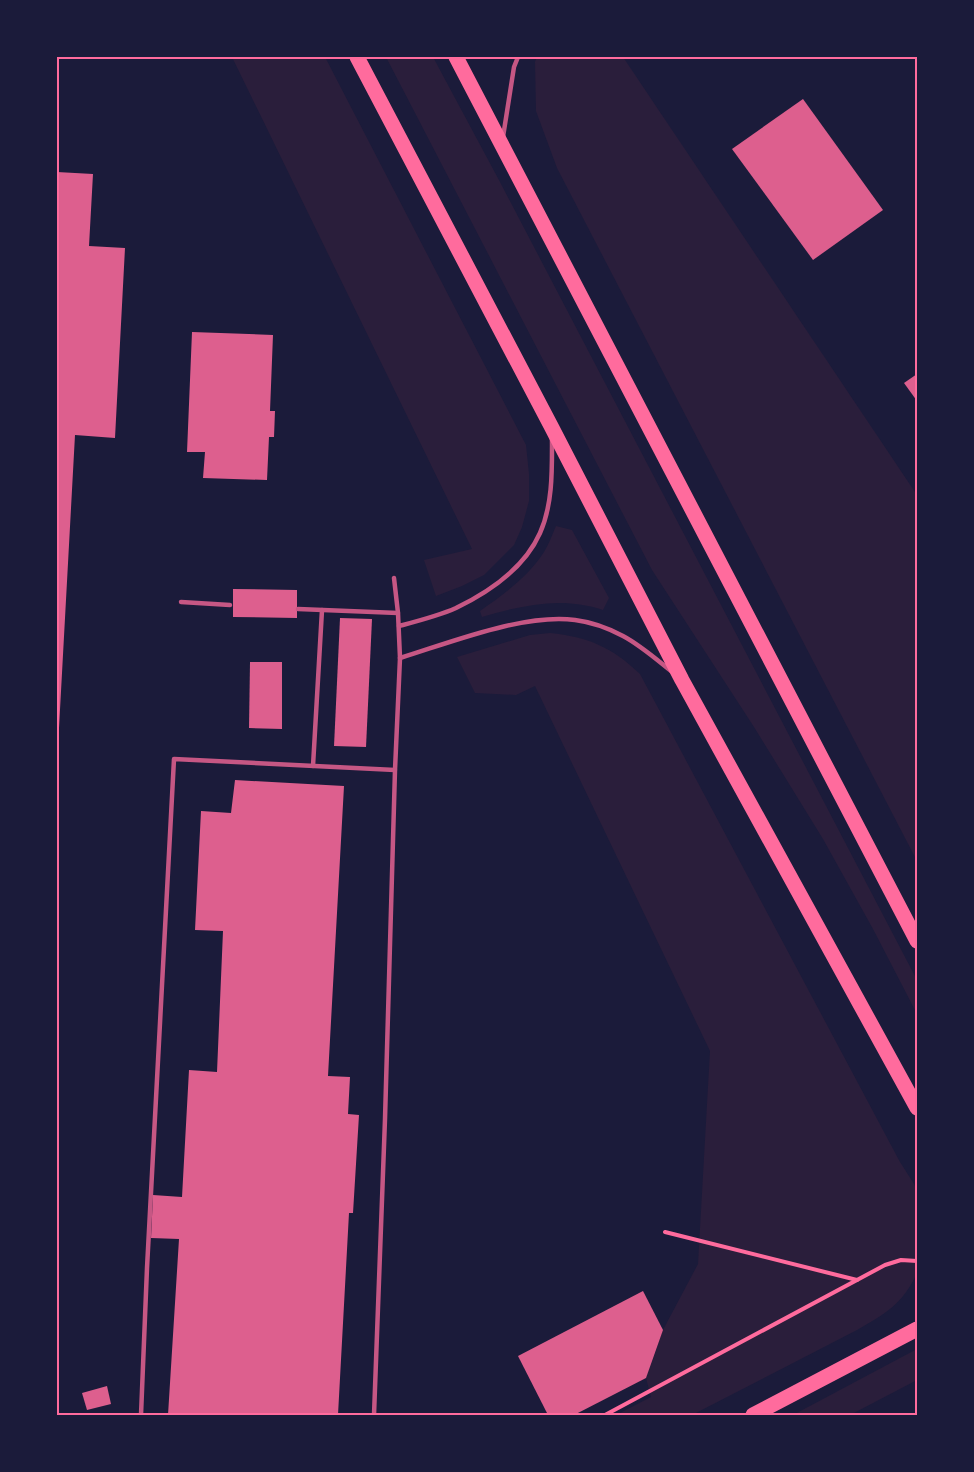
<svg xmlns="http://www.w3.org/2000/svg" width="974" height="1472" viewBox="0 0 974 1472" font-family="Cabin,sans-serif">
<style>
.green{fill:#2a1e3b}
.building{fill:#dd5f8e}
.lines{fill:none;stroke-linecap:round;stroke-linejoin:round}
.path{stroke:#ff6b9d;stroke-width:4}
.service{stroke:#c65784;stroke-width:4.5}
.primary{stroke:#ff6b9d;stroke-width:15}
.neatline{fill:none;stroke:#ff6b9d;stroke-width:2}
</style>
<rect width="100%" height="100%" fill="#1b1b3a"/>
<g class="green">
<polygon points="232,57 325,57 526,445 529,474 529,501 522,527 514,545 484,575 462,586 436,596 424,560 472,549"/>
<polygon points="386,57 433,57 500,182 917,980 917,1014 873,929 823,839 754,727 652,570"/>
<polygon points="537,57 623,57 917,495 917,861 557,168 536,111 535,62"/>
<path d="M556 526 572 530 609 598 603 610C563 596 522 605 482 617L480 611C504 594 528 577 544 552 549 544 552 535 556 526Z"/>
<path d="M550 633C588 637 612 647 640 674L900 1162 914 1184 917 1191V1273C902 1305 886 1313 857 1330L692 1415H616L651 1397 646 1378 663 1330 698 1264 710 1051 535 686 516 695 475 693 457 657 530 635Z"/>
<polygon points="917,1349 917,1380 850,1415 793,1415"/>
</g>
<g class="building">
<polygon points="803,99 883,210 813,260 732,149"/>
<polygon points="57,172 93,174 89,246 125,248 115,438 75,435 59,728 57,728"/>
<polygon points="192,332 273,335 270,411 275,411 274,437 269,437 267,480 203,478 205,452 187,452"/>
<polygon points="917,374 917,401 904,383"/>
<polygon points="233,589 297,590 297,618 233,617"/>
<polygon points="340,618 372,619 366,747 334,746"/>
<polygon points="250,662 282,662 282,729 249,728"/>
<polygon points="235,780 344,786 328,1076 350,1077 348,1114 359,1115 353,1213 349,1213 338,1415 168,1415 179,1239 151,1238 153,1195 182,1197 189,1070 217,1072 223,931 195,930 201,811 231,813"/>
<polygon points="643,1291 663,1330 646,1378 574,1415 548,1415 518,1356"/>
<polygon points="107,1386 111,1404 87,1410 82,1393"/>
</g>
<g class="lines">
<g class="path">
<polyline points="665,1232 857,1280"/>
<polyline points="605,1415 885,1265 901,1260 917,1261"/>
</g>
<g class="service">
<polyline points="503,137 514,67 518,57"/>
<polyline points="181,602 230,605"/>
<polyline points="298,609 398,613"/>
<path d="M399 626C418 621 438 616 456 608 489 592 525 567 540 533 553 504 552 469 552 438"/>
<path d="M400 658C449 643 524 613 575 620 591 622 608 628 623 636 640 645 656 659 671 671"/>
<polyline points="313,766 322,610"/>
<polyline points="141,1415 147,1268 174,759 395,770"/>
<polyline points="374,1415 385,1119 395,770 400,658 398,613 394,578"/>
</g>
<g class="primary">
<polyline points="357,57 551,426 682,680 917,1108"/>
<polyline points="456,57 917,941"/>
<polyline points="753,1415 917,1329"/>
</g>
</g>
<rect width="974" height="1472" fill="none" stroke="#1b1b3a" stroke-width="117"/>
<rect x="58" y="58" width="858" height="1356" class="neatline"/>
</svg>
